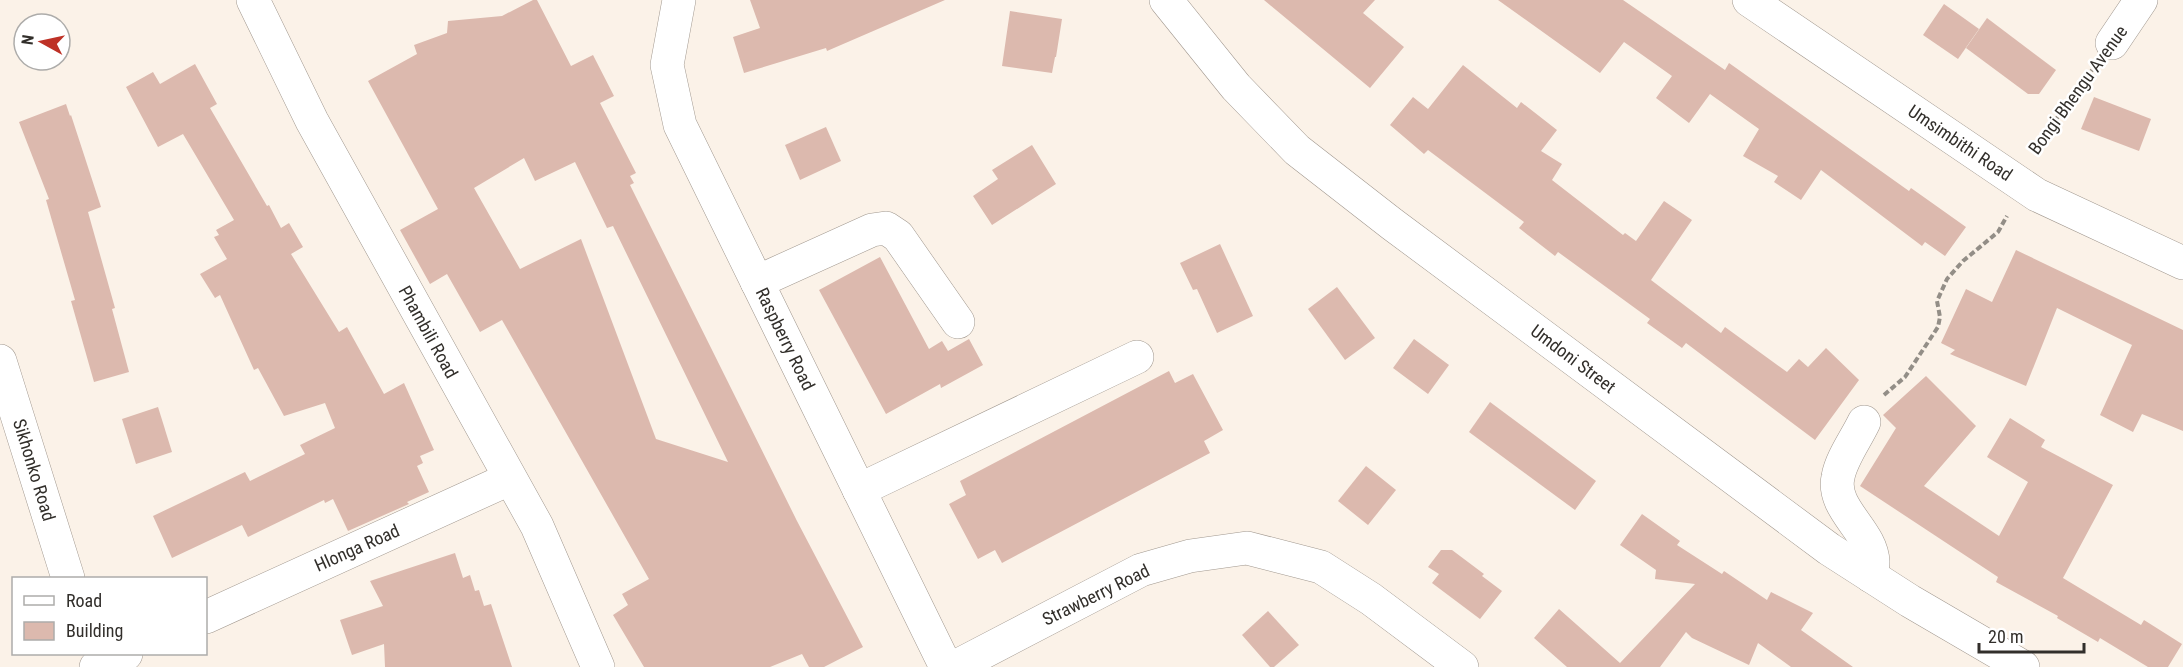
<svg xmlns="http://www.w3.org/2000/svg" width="2183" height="667" viewBox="0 0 2183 667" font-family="'Roboto Condensed',sans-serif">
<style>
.building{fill:#dcb9ae;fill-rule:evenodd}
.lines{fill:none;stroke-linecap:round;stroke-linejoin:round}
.minor-casing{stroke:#a1988f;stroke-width:34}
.path{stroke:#938e87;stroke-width:4;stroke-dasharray:6 3;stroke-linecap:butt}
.minor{stroke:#fff;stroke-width:33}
.labels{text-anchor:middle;stroke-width:5;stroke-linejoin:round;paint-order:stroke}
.street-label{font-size:18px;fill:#322f2b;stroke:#fff}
</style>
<rect width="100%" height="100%" fill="#fbf2e8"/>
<g class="building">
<path d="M533 0H537L571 66 593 55 614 96 600 103 636 173 630 176 634 183 630 185 797 521 863 647 824 667H809L802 654 770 667H644L613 615 628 605 622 594 649 579 502 320 480 332 447 274 430 284 400 230 438 209 368 81 417 54 414 45 447 33 448 21 502 16ZM524 158 535 181 575 162 607 228 613 226 728 462 656 439 581 239 520 269 474 188Z"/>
<polygon points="750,0 945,0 827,51 826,48 744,73 733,37 760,28"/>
<polygon points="1264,0 1375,0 1363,13 1404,47 1370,88"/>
<polygon points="1498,0 1623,0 1725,70 1729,63 1909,191 1911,188 1966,227 1945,256 1925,242 1922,246 1821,170 1801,200 1774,182 1778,176 1743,156 1759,129 1710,94 1689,123 1656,98 1672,76 1624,42 1600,73"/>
<polygon points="1944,4 1979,29 1958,59 1923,35"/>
<polygon points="1010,11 1062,19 1056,57 1055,57 1052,73 1002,66"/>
<polygon points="1987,18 2056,70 2039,94 2028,94 1966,48"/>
<polygon points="195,64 217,104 210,108 267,206 269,205 281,228 289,223 303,247 291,254 339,332 347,327 384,394 404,383 434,450 420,456 423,463 417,466 429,492 407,502 409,504 348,531 333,499 325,503 324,500 248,537 242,525 172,558 153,516 245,472 250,481 305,454 300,445 335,428 325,403 284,416 258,368 254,370 220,295 215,298 200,274 227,259 214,237 219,235 216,230 234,220 183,134 158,147 126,87 153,72 160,84"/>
<polygon points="1463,65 1517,108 1521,102 1557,130 1541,151 1562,164 1552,180 1623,235 1625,233 1636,241 1664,201 1692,220 1651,280 1721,333 1725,327 1787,372 1799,359 1808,367 1826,348 1859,380 1815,440 1686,343 1682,348 1647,323 1650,319 1558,252 1555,256 1519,228 1524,222 1428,150 1424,154 1390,125 1413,97 1428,109"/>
<polygon points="2094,97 2151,119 2139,151 2081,129"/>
<polygon points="66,104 70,116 71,115 101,207 88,212 115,308 112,309 129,372 94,382 71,301 75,300 46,200 49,199 19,122"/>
<polygon points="826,127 841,161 800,180 785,145"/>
<polygon points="1032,145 1056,184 992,225 973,196 998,179 992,170"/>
<polygon points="1220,244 1253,316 1217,333 1197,289 1193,290 1180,263"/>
<polygon points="2016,250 2183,330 2183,431 2142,414 2133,432 2100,415 2132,345 2057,308 2026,386 1950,354 1955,350 1941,343 1966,289 1992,302"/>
<polygon points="880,257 929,349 942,341 948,351 969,339 983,365 941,388 940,384 886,414 819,290"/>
<polygon points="1337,287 1375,338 1345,360 1308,309"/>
<polygon points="1414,339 1449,365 1428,394 1393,368"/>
<polygon points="1169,371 1175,383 1193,374 1223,430 1204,441 1210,453 1002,563 995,550 978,559 949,504 966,495 960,481"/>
<polygon points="1926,376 1976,426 1924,486 1999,536 2028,482 1987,457 2010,418 2045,440 2041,447 2113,485 2063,578 2141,625 2144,620 2182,644 2168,667 2148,667 2100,638 2098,642 2057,618 2058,616 1996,582 1998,577 1860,486 1896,428 1883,415"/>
<polygon points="1490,402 1596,481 1575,510 1469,432"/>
<polygon points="158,407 172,452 136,464 122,419"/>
<polygon points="1366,466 1396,490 1368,525 1338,501"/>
<polygon points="1642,514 1680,541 1677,545 1722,574 1724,571 1767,600 1771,592 1813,613 1801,630 1853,667 1791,667 1758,643 1749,665 1692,638 1686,632 1660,667 1567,667 1534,638 1559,609 1620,663 1695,584 1655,579 1656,570 1620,545"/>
<polygon points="1441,550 1452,550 1484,574 1482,576 1502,591 1480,619 1432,583 1439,574 1428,567"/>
<polygon points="455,553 463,578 470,575 475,591 479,590 484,606 491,604 512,667 385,667 384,644 352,655 340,620 383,606 370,581"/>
<polygon points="1268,611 1299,645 1274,667 1270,667 1242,635"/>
</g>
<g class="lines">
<g class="minor-casing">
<g id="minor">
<polyline points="253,0 312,121 537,526 598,667"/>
<polyline points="679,0 667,65 680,125 946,667"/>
<polyline points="1166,0 1236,87 1297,150 1392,224 1829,549 1910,601 2023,667"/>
<polyline points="1749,0 2037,195 2183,263"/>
<polyline points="2112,43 2141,0"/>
<polyline points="757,282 872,230 886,228 898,236 958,322"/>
<polyline points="0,361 68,578"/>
<path d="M1864 422C1856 439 1841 459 1838 477 1831 509 1872 531 1873 562 1873 566 1872 571 1871 576"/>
<polyline points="859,490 1137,357"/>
<polyline points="206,617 509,479"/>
<polyline points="96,667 126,654"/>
<polyline points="955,667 1141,570 1190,556 1247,548 1321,567 1371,599 1462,667"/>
</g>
</g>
<g class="path">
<polyline points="2033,151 2092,70"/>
<polyline points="1884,395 1905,377 1938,327 1940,317 1937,301 1947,279 1963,261 1998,232 2007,216"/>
</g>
<use href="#minor" class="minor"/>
</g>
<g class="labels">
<g class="street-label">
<text transform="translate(2078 90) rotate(-54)" y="6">Bongi Bhengu Avenue</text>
<text transform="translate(1960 143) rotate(34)" y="6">Umsimbithi Road</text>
<text transform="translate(428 332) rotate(61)" y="6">Phambili Road</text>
<text transform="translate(785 339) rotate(64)" y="6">Raspberry Road</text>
<text transform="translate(1573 359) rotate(37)" y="6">Umdoni Street</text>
<text transform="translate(34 470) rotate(73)" y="6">Sikhonko Road</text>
<text transform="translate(357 548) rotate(-24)" y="6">Hlonga Road</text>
<text transform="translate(1096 595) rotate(-26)" y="6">Strawberry Road</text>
</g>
</g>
<rect x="12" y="577" width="195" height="78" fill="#ffffff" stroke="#adacaa" stroke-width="1.5"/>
<rect x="24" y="596" width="30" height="9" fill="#ffffff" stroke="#adacaa" stroke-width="1.5"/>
<text x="66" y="607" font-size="18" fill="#322f2b">Road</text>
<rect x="24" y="622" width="30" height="18" fill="#dcb9ae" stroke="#adacaa" stroke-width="1.5"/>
<text x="66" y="637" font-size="18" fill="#322f2b">Building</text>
<g transform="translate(42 42) rotate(278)"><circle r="28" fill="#ffffff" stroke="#adacaa" stroke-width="1.5"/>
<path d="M0-4.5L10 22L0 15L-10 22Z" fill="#be3126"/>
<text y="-9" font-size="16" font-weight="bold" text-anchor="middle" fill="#322f2b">N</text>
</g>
<path d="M1979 643v9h105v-9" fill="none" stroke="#322f2b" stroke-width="3"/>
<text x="1988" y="643" font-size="18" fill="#322f2b" stroke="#ffffff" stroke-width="4.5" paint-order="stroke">20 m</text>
</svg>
